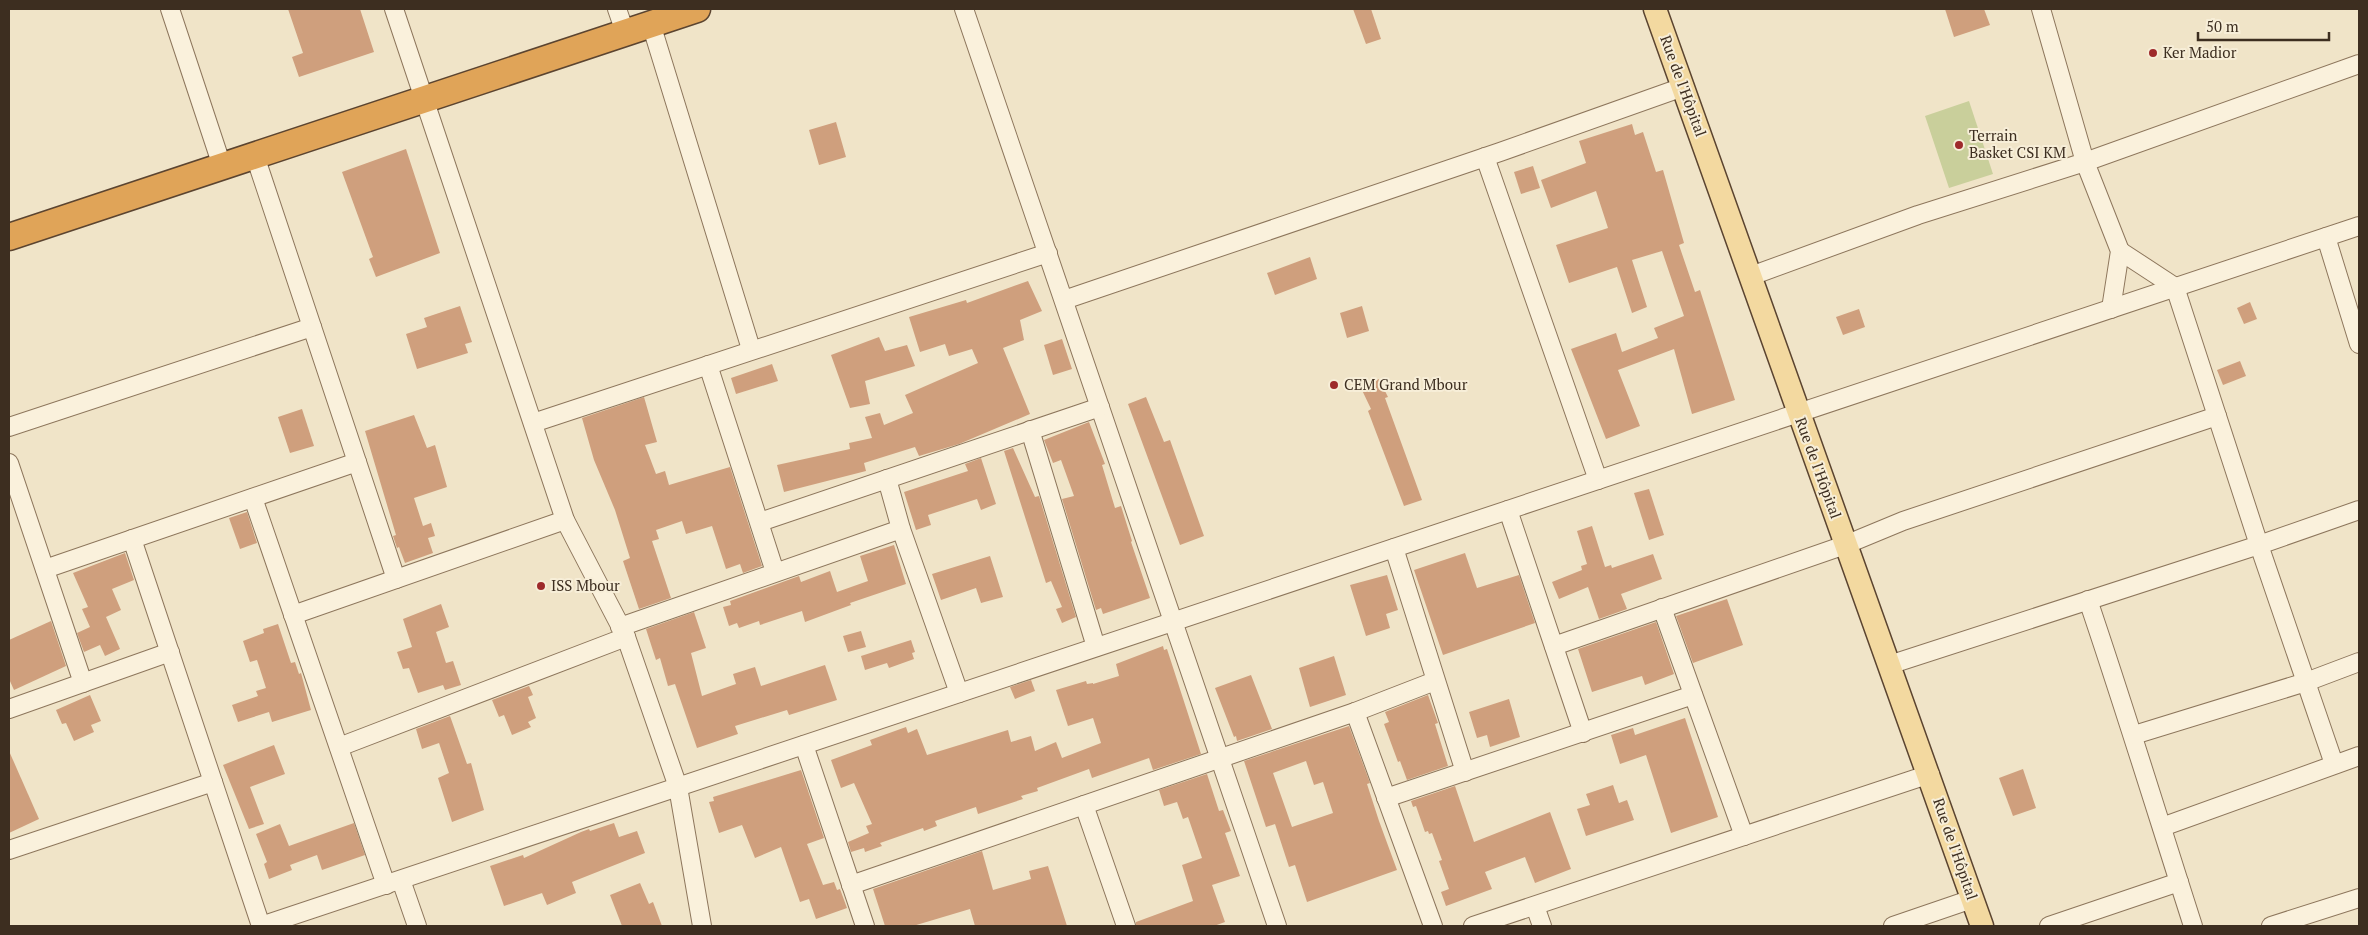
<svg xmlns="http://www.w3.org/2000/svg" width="2368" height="935" viewBox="0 0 2368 935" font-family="'PT Serif',serif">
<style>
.green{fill:#c9cf9b}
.building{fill:#cf9f7d;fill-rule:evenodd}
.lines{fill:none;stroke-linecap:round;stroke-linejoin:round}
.minor-casing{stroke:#8d765c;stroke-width:20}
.major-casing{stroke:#5b4430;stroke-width:25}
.highway-casing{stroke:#5b4430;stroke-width:29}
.minor{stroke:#faf1dc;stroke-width:18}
.major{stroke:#f3d9a0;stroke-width:22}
.highway{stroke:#e0a458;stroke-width:26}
.poi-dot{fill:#9e2a2b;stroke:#f7eed8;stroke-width:2}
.labels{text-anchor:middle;stroke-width:4;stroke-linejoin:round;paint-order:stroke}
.poi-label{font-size:15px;fill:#3d2e20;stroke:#f7eed8;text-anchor:start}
.street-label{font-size:15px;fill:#3d2e20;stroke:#f7eed8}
</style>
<rect width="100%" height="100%" fill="#f0e4c8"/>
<polygon class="green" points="1969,101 1993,174 1949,188 1925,116"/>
<g class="building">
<polygon points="288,9 360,9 374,52 299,77 292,57 303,53"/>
<polygon points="1353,9 1371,9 1381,39 1366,44"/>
<polygon points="1945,9 1984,9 1990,25 1954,37"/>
<polygon points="836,122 846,157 819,165 809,130"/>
<polygon points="1632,124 1635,135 1643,132 1656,172 1663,170 1684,243 1679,245 1695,292 1700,290 1735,400 1692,414 1674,349 1618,370 1640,426 1606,439 1571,349 1616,333 1622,352 1658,338 1654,328 1684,316 1662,251 1632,260 1647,307 1632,313 1617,267 1569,283 1556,245 1608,228 1596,191 1551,208 1541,180 1586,163 1579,141"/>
<polygon points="406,149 440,253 376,277 369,259 373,257 342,172"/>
<polygon points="1533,166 1540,188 1521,194 1514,172"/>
<polygon points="1310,257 1317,279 1275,295 1267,273"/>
<polygon points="1028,281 1042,311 1020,320 1024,340 1003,348 1030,414 959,444 919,456 915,447 864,463 866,471 784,492 777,465 850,449 849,443 872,438 865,417 880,413 884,425 913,413 905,395 978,363 972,349 949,356 945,344 920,352 909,317 966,300 967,303"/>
<polygon points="2250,302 2257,319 2244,324 2237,308"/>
<polygon points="460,306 472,342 465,344 468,353 417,369 406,334 427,327 424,318"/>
<polygon points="1362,306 1369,331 1347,338 1340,313"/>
<polygon points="1859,309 1865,327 1843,335 1836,317"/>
<polygon points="879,337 885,351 907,345 915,366 865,381 870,404 850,408 831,355"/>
<polygon points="1062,339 1072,369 1053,375 1044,345"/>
<polygon points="2240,361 2246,376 2223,385 2217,370"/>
<polygon points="772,364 778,381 736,394 731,378"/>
<polygon points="1379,379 1388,397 1385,398 1422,500 1404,506 1368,411 1371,409 1361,388"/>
<polygon points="644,397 657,442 645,445 656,474 665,471 669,485 730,467 762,566 743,573 740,564 726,569 712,526 686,534 682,521 656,530 659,539 652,541 671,598 639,609 623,561 630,558 615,510 594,460 582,418"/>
<polygon points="1146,397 1164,442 1170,440 1204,536 1180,545 1128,404"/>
<polygon points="302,409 314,446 290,453 278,417"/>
<polygon points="414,415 427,448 435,445 447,487 414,498 423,526 431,523 435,536 428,538 433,553 405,563 399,547 397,548 393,536 396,535 365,431"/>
<polygon points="1089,422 1105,464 1102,465 1115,508 1121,506 1132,541 1131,542 1150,598 1103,614 1101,608 1096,610 1062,499 1074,496 1061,460 1053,463 1044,440"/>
<polygon points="1013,448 1035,497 1039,496 1076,617 1062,623 1056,609 1062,607 1051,581 1046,583 1004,451"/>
<polygon points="981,458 996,504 981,510 977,499 928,515 931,525 916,530 904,492 968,471 965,464"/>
<polygon points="1649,489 1664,535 1649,540 1634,493"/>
<polygon points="247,512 257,543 240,549 229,518"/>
<polygon points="1592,526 1605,567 1611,565 1612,568 1653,554 1662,579 1621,594 1627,609 1599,619 1588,587 1559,599 1552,582 1582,570 1581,566 1587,564 1577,531"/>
<polygon points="894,545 906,584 850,603 851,605 805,622 802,611 760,625 759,621 739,628 737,623 729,626 723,607 731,605 730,601 799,576 801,582 830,571 837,592 868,581 860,556"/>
<polygon points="125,553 134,580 112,589 121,610 106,617 120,649 105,656 100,645 84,652 77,633 90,627 82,609 88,607 73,573"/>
<polygon points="1465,553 1477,588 1519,575 1535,623 1443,655 1414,570"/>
<polygon points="990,556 1003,597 981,603 976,588 941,600 932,574"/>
<polygon points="1387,575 1398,610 1386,614 1390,628 1366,636 1350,585"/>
<polygon points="1727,599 1743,645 1693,663 1676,616"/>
<polygon points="441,604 449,627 436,632 446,663 453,661 461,685 445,690 443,685 418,693 409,668 403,669 397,652 412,647 403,619"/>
<polygon points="694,612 706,648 691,653 702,696 736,684 733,674 755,667 761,686 825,665 837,700 789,715 787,710 735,726 738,734 697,748 675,684 668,686 660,658 656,660 646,629"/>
<polygon points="51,621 66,666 14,690 9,679 9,640"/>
<polygon points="1656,622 1674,674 1645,685 1642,676 1592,692 1578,649"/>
<polygon points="278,624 291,663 295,662 299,674 301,673 311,710 272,722 269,712 238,722 232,705 258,696 256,691 266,688 257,660 250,662 243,641 264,633 263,629"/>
<polygon points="861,631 866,647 848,652 843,636"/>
<polygon points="911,640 915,652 912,653 914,659 889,668 887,663 865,670 861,656"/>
<polygon points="1163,646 1164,650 1167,649 1201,754 1153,770 1149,758 1092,778 1089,769 1037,788 1038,791 1021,796 1023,799 978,814 976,807 935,821 937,826 924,831 923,828 880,843 882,846 865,852 864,848 851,852 848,842 869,833 866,826 872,824 854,783 841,788 831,760 872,745 870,740 906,727 908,733 917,729 927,755 1008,730 1011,742 1031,736 1035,751 1056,742 1062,758 1101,743 1093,718 1068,726 1056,690 1086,681 1087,684 1093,683 1093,684 1119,676 1116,664"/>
<polygon points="1334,656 1346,695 1310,707 1299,668"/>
<polygon points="1251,675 1272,729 1237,741 1236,736 1234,737 1215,688"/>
<polygon points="1031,680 1035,691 1015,699 1010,687"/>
<polygon points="529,686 533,695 528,697 536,718 528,722 531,727 512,735 504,715 499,717 492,700"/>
<polygon points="90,695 101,721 91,725 94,732 74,741 66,723 62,724 56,710"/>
<polygon points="1428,695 1438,723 1435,724 1448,766 1407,780 1400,761 1398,762 1384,724 1389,722 1385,712"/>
<polygon points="1509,699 1520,737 1490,747 1487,735 1477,738 1469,712"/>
<polygon points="450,716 467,764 471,763 484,810 452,822 438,778 449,773 439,743 422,749 416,729"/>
<polygon points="1685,718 1718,817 1671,833 1646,755 1620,764 1611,735 1633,728 1635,735"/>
<path d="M1349 726 1370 783 1367 784 1379 821 1397 870 1307 902 1295 865 1289 867 1275 824 1266 827 1244 761ZM1306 761 1314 785 1323 782 1333 813 1292 827 1273 773Z"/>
<polygon points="274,745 285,774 250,787 264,824 249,829 223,765"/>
<polygon points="9,751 39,819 9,833"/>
<polygon points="2023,769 2036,808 2013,816 1999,778"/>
<polygon points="801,770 824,838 807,844 823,885 834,882 837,890 840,889 847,908 816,919 809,899 800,902 781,847 755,858 742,825 719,833 709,802 714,801 713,797"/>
<polygon points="1207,774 1219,811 1223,810 1231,831 1225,833 1240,876 1212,885 1225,922 1214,926 1136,926 1136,922 1193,901 1182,865 1202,858 1188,817 1183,819 1177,802 1164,806 1159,790"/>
<polygon points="1613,785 1619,803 1627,800 1634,820 1586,836 1577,809 1590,805 1586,794"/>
<polygon points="1455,786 1474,842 1550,812 1571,869 1535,883 1525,857 1485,872 1492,889 1446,906 1441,892 1449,889 1439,861 1442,860 1432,833 1429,834 1428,831 1425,832 1416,806 1413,807 1411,801"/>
<polygon points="354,823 365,855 322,870 317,855 290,865 292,870 269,879 264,864 267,862 256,834 280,824 289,846"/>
<polygon points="614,823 619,837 637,831 645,853 572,882 576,893 547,905 542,893 504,906 490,866 523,855 524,858 581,832 589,829 590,831"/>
<polygon points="982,851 993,890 1031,879 1029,871 1048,866 1067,926 975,926 970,909 913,926 885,926 873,889"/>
<polygon points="640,883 649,904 653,902 662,926 622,926 610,895"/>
</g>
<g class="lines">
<g class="minor-casing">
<g id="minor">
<polyline points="170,9 222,166"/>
<polyline points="394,9 565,520 626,637 678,787 702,926"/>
<polyline points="617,9 625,32"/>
<polyline points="964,9 1277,926"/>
<polyline points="2041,9 2085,162 2120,251 2111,309"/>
<polyline points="651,24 751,349"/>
<polyline points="255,156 396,579"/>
<polyline points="1485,157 1598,480"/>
<polyline points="2326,237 2359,344"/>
<polyline points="2120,251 2175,287 2259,545 2334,764"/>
<polyline points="1751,276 1918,215 2085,162 2359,64"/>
<polyline points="1064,300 1500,152 1683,87"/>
<polyline points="708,365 775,572"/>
<polyline points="533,423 1048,253"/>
<polyline points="9,427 312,327"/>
<polyline points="1030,430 1096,647"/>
<polyline points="9,463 83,683"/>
<polyline points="887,479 901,529 959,693"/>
<polyline points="253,498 386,885"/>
<polyline points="1508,510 1583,733"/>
<polyline points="760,522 1100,407"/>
<polyline points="132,539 261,926"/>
<polyline points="1394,548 1465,772"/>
<polyline points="45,569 357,462"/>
<path d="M2088 600C2125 709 2158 817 2193 926"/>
<polyline points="1662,608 1744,836"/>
<polyline points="293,615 565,520"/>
<polyline points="620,627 901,529"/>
<polyline points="1554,646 1845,545 1903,521 2217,416"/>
<polyline points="1889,665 2259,545 2359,510"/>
<polyline points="9,709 170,652"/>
<polyline points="1355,712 1433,926"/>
<polyline points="2134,735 2306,682 2359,662"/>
<polyline points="804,745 865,926"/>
<polyline points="339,747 626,637"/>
<polyline points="1386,798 1693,695"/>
<polyline points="1084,805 1126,926"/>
<polyline points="2162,827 2359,756"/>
<polyline points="9,850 213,782"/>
<polyline points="401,880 417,926"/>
<polyline points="851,885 1355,712 1435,681"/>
<polyline points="1535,906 1542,926"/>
<polyline points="261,926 2359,226"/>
<polyline points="1473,926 1930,774"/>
<polyline points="1893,926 1972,899"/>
<polyline points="2049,926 2179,882"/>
<polyline points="2271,926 2359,898"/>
</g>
</g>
<g class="major-casing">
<polyline id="major" points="1655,9 1982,926"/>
</g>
<g class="highway-casing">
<polyline id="highway" points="9,237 697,9"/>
</g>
<use href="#minor" class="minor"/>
<use href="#major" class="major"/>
<use href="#highway" class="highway"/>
</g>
<g class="poi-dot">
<circle cx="2153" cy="53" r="5"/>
<circle cx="1959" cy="145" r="5"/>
<circle cx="1334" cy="385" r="5"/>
<circle cx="541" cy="586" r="5"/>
</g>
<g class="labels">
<g class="poi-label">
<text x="2163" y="58">Ker Madior</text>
<text x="1969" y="141">Terrain<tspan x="1969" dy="17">Basket CSI KM</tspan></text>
<text x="1344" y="390">CEM Grand Mbour</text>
<text x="551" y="591">ISS Mbour</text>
</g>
<g class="street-label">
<text transform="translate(1683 86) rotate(70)" y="5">Rue de l'Hôpital</text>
<text transform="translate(1818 468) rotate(70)" y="5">Rue de l'Hôpital</text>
<text transform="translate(1955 849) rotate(71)" y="5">Rue de l'Hôpital</text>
</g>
</g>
<rect width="2368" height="935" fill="none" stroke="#3d2e20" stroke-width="20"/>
<path d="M2198 32v8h131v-8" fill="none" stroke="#3d2e20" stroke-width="2.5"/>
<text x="2206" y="32" font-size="15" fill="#3d2e20" stroke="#f7eed8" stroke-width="4" paint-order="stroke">50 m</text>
</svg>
